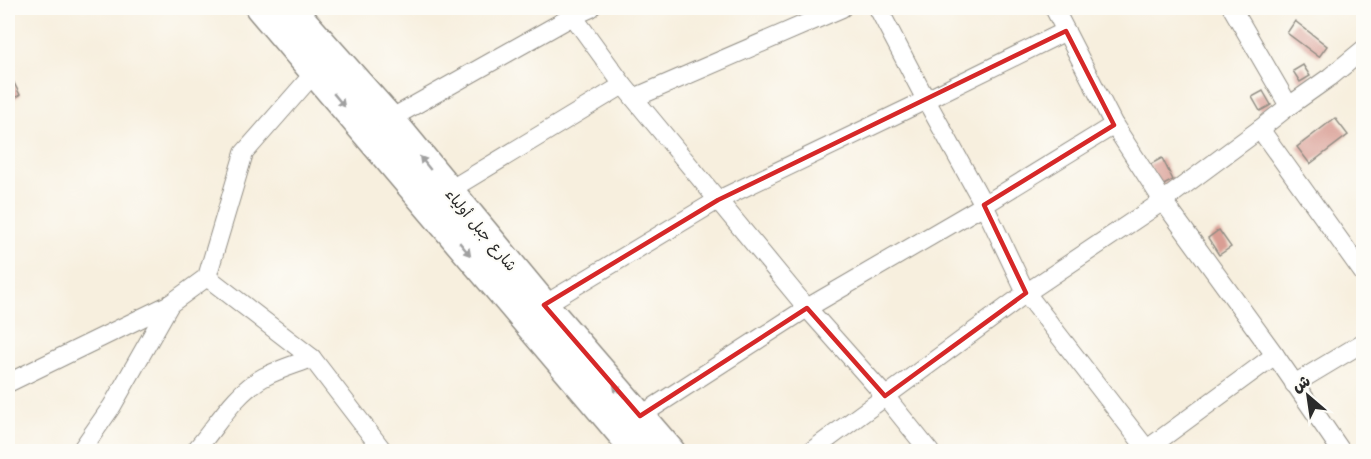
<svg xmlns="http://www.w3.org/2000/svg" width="1371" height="459" viewBox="0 0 1371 459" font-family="Kalam,'Playpen Sans Arabic',sans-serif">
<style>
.building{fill:#d99e94}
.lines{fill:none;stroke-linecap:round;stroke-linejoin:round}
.minor-casing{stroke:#918d84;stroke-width:20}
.primary-casing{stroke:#918d84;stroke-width:31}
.minor{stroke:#fff;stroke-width:18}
.primary{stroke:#fff;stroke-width:28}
.oneway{fill:#a0a0a0}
.marked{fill:none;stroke:#d62828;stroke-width:4.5;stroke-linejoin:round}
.labels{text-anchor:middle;stroke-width:4.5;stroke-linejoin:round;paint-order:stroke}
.street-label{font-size:15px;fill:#2b2b2b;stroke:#fdfcf7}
</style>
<rect width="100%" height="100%" fill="#fdfcf7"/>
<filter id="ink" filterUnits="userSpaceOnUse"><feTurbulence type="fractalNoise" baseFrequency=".0167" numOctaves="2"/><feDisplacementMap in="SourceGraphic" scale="12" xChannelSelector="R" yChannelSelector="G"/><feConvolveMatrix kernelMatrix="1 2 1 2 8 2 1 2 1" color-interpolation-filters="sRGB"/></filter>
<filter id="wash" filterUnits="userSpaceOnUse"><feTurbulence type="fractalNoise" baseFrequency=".008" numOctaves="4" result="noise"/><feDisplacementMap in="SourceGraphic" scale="24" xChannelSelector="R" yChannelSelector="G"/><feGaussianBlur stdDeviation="1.35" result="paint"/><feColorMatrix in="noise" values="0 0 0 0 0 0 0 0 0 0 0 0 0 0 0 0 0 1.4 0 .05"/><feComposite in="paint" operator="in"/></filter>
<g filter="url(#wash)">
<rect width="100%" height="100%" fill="#f7efde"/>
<g id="blocks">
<g class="building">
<polygon points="1295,21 1327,46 1319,57 1287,33"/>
<polygon points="1303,65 1310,76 1300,82 1293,71"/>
<polygon points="8,71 20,95 8,102"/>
<polygon points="1263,91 1271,105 1260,111 1252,97"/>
<polygon points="1335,118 1348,135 1310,164 1297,147"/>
<polygon points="1162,158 1173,180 1160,187 1149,165"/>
<polygon points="1219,230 1231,247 1219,255 1208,238"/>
</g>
</g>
</g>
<g filter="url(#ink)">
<use href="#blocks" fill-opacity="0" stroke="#918d84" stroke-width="1.5"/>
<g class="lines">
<g class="minor-casing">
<g id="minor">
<polyline points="878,8 926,100 984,205 1026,293 1149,452"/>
<polyline points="1054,8 1114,125 1163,201 1275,355 1342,452"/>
<polyline points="1232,8 1289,106"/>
<polyline points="573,16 623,85 807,308 885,396 930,452"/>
<polyline points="634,98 842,8"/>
<polyline points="390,119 573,16 591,8"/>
<polyline points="1260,129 1364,274"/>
<polyline points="448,191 623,85"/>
<polyline points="207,277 312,358 384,452"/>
<polyline points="544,305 718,200 926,100 1066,31"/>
<polyline points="8,383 170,304"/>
<polyline points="1294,384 1364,342"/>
<polyline points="640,416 807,308 984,205 1114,125"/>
<polyline points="80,452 112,406 170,304 207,277 244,153 315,72"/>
<path d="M194 452C217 426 233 394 264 377 279 369 297 364 312 358"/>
<polyline points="810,452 1026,293 1163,201 1260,129 1289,106 1330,77 1364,49"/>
<polyline points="1143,452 1275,355"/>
</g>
</g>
<g class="primary-casing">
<g id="primary">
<polyline points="260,8 637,452"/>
<polyline points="291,8 390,119 544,305 671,452"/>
</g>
</g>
<use href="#minor" class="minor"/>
<use href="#primary" class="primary"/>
</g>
<defs><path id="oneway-solid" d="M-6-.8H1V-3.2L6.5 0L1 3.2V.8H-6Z" transform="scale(1.5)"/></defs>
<g class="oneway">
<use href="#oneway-solid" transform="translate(339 100) rotate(50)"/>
<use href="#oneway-solid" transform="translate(425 163) rotate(-129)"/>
<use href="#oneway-solid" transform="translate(465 249) rotate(50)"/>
<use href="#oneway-solid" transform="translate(619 391) rotate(-131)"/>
</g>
</g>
<path class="marked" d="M1066 31 1114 125 984 205 1026 293 885 396 807 308 640 416 544 305 718 200Z"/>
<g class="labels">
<g class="street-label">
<text transform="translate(481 230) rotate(50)" y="5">شارع جبل أولياء</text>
</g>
</g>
<rect width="1371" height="459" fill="none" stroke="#fdfcf7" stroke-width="30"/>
<g transform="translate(1308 396) rotate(331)" stroke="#fdfcf7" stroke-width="4.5" paint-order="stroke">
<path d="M0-4.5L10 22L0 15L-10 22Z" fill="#2b2b2b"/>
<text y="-9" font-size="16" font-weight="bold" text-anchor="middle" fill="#2b2b2b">ش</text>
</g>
</svg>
